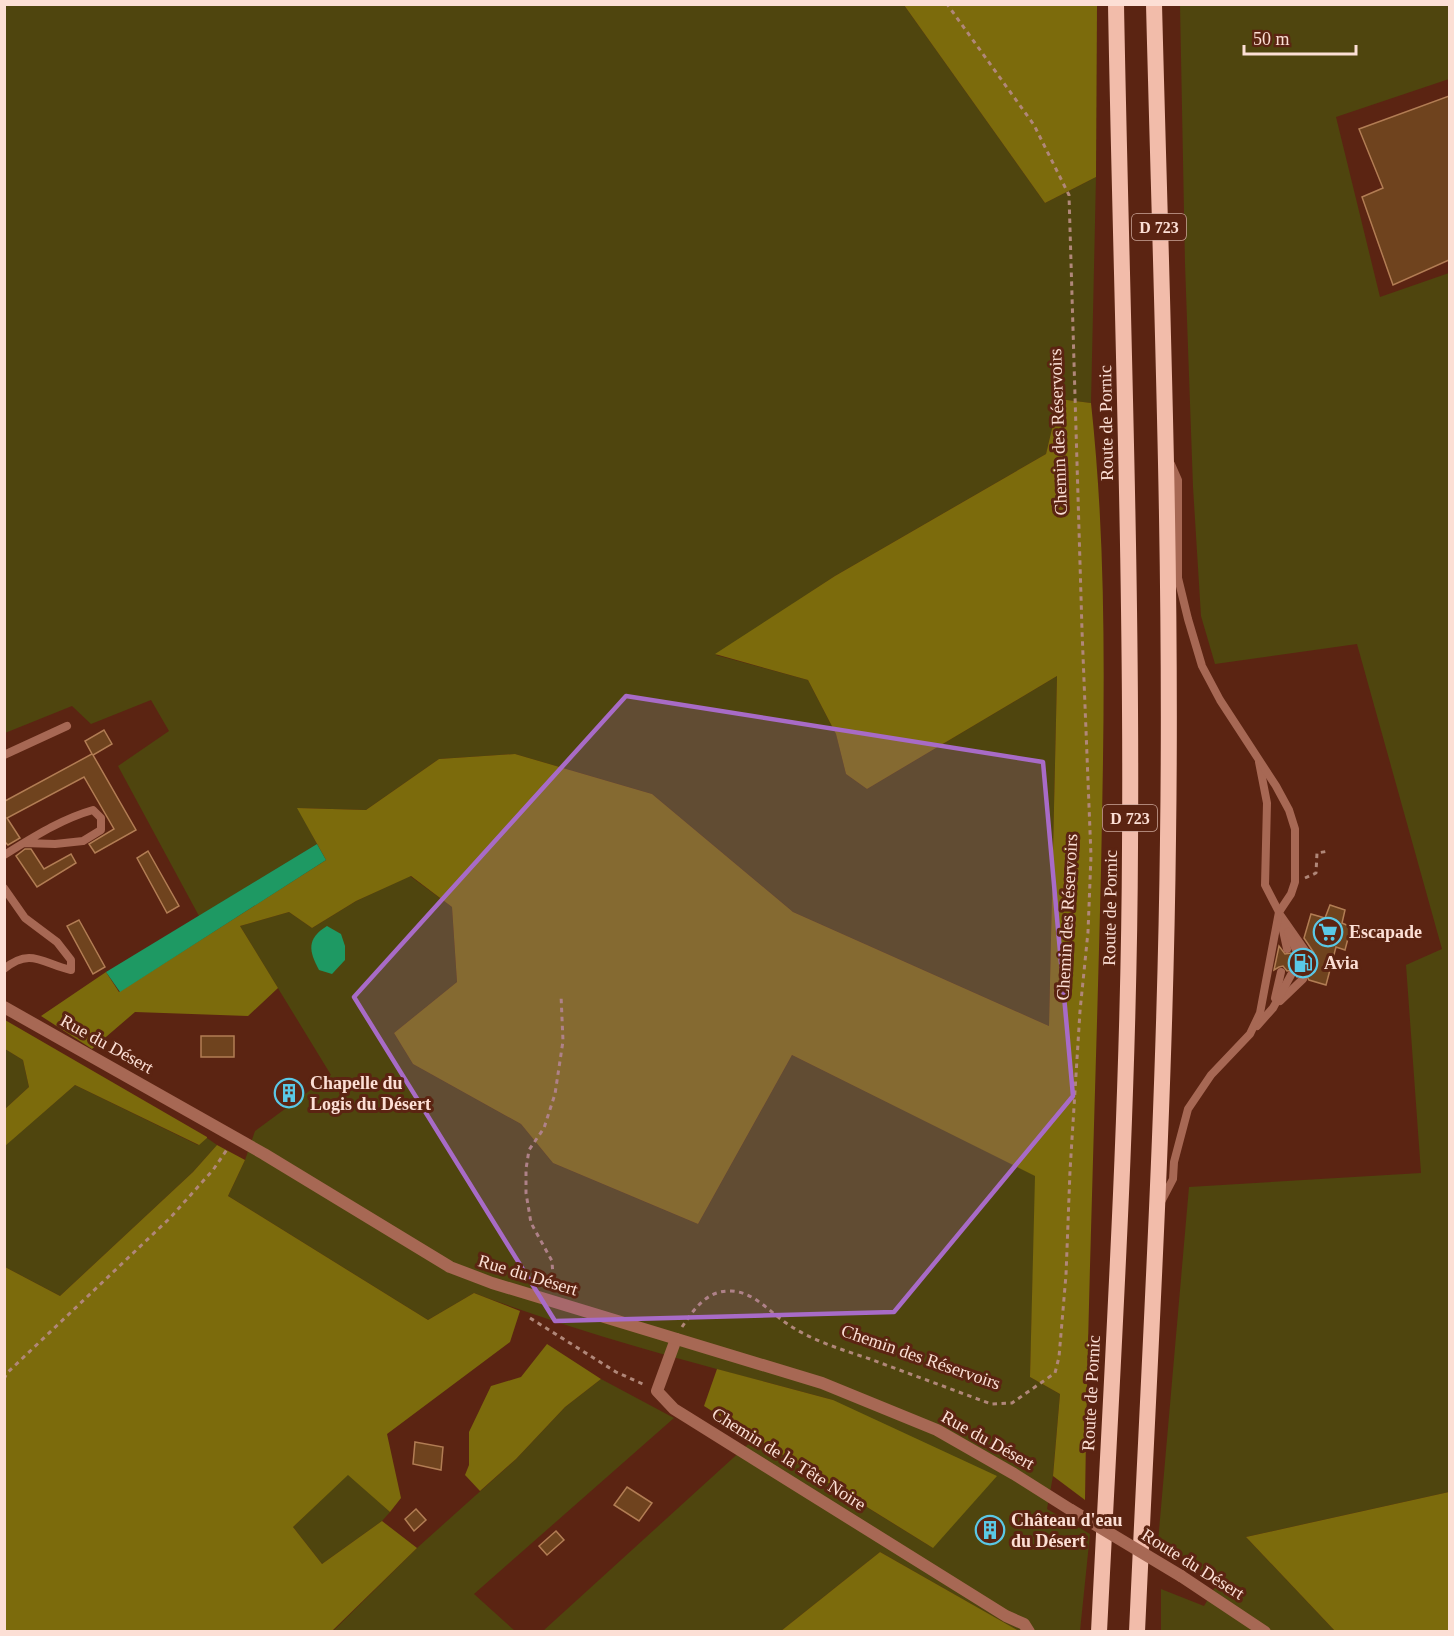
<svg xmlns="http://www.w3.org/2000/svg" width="1454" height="1636" viewBox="0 0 1454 1636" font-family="'Times New Roman',serif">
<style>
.green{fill:#4f450e}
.forest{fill:#7c6b0c}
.water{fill:#1e9963}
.building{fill:#6f431e;stroke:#b27d54;stroke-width:1.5}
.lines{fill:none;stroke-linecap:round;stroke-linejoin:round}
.path{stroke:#b08779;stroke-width:3;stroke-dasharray:4.5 4.5;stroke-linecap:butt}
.service{stroke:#a76854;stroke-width:8}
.minor{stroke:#a76854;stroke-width:12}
.tertiary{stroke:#a76854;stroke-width:12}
.trunk{stroke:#f2bcaa;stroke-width:16}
.tertiary-bridge{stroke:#a76854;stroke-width:12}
.marked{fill:#a86bc7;fill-opacity:0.2;stroke:#a86bc7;stroke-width:4.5;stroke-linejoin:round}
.labels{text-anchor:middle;stroke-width:6;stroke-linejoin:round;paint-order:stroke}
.shield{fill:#5b2412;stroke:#cca79a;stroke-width:1.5}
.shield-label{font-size:16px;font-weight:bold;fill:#fcdfd5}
.street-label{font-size:18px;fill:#fcdfd5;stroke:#5b2412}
.poi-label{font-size:18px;font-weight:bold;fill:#fcdfd5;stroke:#5b2412;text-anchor:start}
</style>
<rect width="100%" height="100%" fill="#5b2412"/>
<g class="green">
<polygon points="5,5 904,5 1045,203 1096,177 1091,403 1059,399 1046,454 835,576 716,655 808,680 836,734 846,774 867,789 1057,676 1049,1026 793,912 652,794 515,754 439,759 366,810 298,808 317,844 199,916 118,766 169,731 151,700 91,724 72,706 5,733"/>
<polygon points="1180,5 1449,5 1449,79 1336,117 1380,297 1449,273 1449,1492 1246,1537 1335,1631 1161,1631 1161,1589 1204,1606 1218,1582 1158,1542 1189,1187 1421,1173 1406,965 1442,949 1357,644 1215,664 1201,616 1193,487 1185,264"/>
<path d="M410 876 452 907 457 982 394 1033 413 1064 521 1124 553 1163 698 1224 792 1055 1036 1176 1030 1377 1060 1394 1053 1476 1047 1509 1090 1534 1080 1631H1019L880 1552 781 1631H543L755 1438 933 1548 833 1400C713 1368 591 1337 474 1293L428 1320 228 1196 245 1160 255 1131 331 1075 240 926 289 912 312 928 356 901Z"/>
<polygon points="5,1049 23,1060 29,1087 5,1109"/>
<polygon points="75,1085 198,1145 207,1138 217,1145 193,1172 60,1296 5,1267 4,1146"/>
<polygon points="601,1379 674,1418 474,1594 515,1631 332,1632 417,1548 516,1459 565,1407"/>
<polygon points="348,1474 390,1512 382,1521 322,1564 293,1527"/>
</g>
<g class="forest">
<polygon points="904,5 1097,5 1096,177 1045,203"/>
<path d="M1059 399 1091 403C1108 559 1104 715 1101 871 1096 1081 1088 1290 1085 1500L1053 1476 1060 1394 1030 1377 1035 1176 792 1055 698 1224 553 1163 521 1124 413 1064 394 1033 457 982 452 907 411 876 356 901 312 928 289 912 240 926 278 988 248 1016 135 1012 92 1049 41 1016 106 972 119 992 326 860 297 808 366 810 439 759 515 754 652 794 793 912 1049 1026 1057 676 867 789 846 774 836 734 808 680 715 654 835 576 1046 454Z"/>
<polygon points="5,1020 207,1137 207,1138 199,1145 75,1085 5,1146 5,1109 29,1087 23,1060 5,1049"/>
<polygon points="217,1145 245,1160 228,1196 428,1320 474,1293 520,1311 510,1342 387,1434 401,1498 390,1512 348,1475 293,1527 322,1564 382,1521 417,1548 332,1631 5,1631 5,1267 60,1296 193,1172"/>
<polygon points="547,1344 601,1379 565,1407 516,1459 480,1491 465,1475 469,1465 469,1432 491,1386 521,1377"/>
<polygon points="717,1369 833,1400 997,1476 933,1548 704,1406"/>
<polygon points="1449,1492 1449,1631 1335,1631 1246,1537"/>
<polygon points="880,1552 1019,1631 781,1631"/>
</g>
<g class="water">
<polygon points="317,844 326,860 120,992 106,972"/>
<path d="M327 926 341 934 345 946V960L332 974 319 970C309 951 306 939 327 926Z"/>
</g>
<g class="building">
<polygon points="1449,96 1449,260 1393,285 1362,197 1383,188 1359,129"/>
<polygon points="104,730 112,744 93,755 136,830 95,853 89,844 114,829 84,777 7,818 20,838 8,845 4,841 5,801 92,754 85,741"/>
<polygon points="25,849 31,849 44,869 71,854 76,863 37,887 16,856"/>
<polygon points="148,851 179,906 167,913 137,858"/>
<polygon points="1330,905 1345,910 1342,923 1351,927 1345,950 1336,947 1326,985 1309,980 1305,973 1301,973 1297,977 1294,970 1287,971 1283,966 1279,967 1274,970 1279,946 1285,954 1291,953 1296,958 1302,956 1307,962 1313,961 1314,953 1304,938 1311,914 1325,918"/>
<polygon points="79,920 105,967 93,974 67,926"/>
<rect x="201" y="1036" width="33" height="21"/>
<polygon points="415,1442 443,1447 441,1470 413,1464"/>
<polygon points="627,1487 652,1503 639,1521 614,1505"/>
<polygon points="416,1509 426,1520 414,1531 405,1519"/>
<circle cx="990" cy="1529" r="10"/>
<polygon points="556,1531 564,1540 547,1555 539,1546"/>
</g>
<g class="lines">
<g class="path">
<polyline points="1305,878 1316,873 1317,853 1329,851"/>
<polyline points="551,1287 553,1277 552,1261 531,1223 526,1193 526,1169 529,1150 544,1128 555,1094 563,1041 561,995"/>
<polyline points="530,1318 616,1372 645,1385"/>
<path d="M682 1327C694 1309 707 1290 731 1291 755 1292 770 1313 789 1325 813 1341 843 1350 870 1359 910 1374 951 1389 991 1404L1012 1403 1055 1373 1059 1357 1066 1275 1070 1171 1080 1011 1088 932 1091 856 1082 630 1069 195 1034 125 947 4"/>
<polyline points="4,1379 7,1373 170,1218 213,1170 228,1148"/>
</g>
<g class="service">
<polyline points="4,755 67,726"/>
<polyline points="1259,762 1267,803 1265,885 1279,912 1287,949"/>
<path d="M4 855C32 838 61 819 93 810L101 818V830L83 841 55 844 24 843"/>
<path d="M4 888 25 918 57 942 71 960V970C43 964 31 947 4 969"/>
<polyline points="1281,916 1309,956"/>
<polyline points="1288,932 1297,952"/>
<polyline points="1275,998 1281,972"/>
<polyline points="1280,1001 1303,979"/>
<polyline points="1257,1026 1273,1008 1291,975"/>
<polyline points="1161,1202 1173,1179 1174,1162 1188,1109 1211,1075 1250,1034 1260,1013 1279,912 1291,894 1295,882 1295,829 1289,810 1276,786 1220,700 1202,666 1188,619 1178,578 1178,480 1171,464"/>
</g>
<polyline class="minor" points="676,1339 657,1391 674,1409 1006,1616 1024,1624 1029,1632"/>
<g class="tertiary">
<polyline points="4,1007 264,1154 450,1267 492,1283 822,1383 937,1430 1014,1474 1071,1510"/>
<polyline points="1181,1576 1265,1632"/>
</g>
<g class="trunk">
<path d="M1099 1632C1112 1370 1129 1108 1130 847 1132 566 1121 285 1116 4"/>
<path d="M1137 1632C1149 1367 1165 1103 1168 839 1172 561 1161 282 1154 4"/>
</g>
<polyline class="tertiary-bridge" points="1071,1510 1181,1576"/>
</g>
<path class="marked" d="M626 696 1043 762 1073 1096 894 1312 555 1321 354 997Z"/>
<defs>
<g id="supermarket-ring" transform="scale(1.5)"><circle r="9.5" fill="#5b2412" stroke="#5ac8e6" stroke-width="1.5"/><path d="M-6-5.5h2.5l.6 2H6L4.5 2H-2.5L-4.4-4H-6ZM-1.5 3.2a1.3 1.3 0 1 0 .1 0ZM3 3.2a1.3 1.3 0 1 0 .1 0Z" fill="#5ac8e6"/></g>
<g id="fuel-ring" transform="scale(1.5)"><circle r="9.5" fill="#5b2412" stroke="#5ac8e6" stroke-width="1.5"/><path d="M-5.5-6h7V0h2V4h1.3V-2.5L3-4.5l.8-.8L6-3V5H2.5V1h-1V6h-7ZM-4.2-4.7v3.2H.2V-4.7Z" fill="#5ac8e6"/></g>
<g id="building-ring" transform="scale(1.5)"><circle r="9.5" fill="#5b2412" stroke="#5ac8e6" stroke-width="1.5"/><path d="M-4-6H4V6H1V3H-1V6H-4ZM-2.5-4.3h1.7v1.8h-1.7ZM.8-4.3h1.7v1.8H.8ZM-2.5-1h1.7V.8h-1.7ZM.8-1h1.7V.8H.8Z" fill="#5ac8e6"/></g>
</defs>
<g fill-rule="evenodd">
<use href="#supermarket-ring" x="1328" y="932"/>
<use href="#fuel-ring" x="1303" y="963"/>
<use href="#building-ring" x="289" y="1093"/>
<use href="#building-ring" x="990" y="1530"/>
</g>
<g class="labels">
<g class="shield">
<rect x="1132" y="214" width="54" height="26" rx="4.5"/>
<rect x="1103" y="805" width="54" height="26" rx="4.5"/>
</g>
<g class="shield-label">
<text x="1159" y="233">D 723</text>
<text x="1130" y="824">D 723</text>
</g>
<g class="street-label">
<text transform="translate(1106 423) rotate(-91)" y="6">Route de Pornic</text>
<text transform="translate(1058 432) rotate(-92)" y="6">Chemin des Réservoirs</text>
<text transform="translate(1110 908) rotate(-89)" y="6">Route de Pornic</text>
<text transform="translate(1067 917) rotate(-87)" y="6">Chemin des Réservoirs</text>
<text transform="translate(107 1044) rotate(29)" y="6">Rue du Désert</text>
<text transform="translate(528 1275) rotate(17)" y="6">Rue du Désert</text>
<text transform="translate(921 1357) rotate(19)" y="6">Chemin des Réservoirs</text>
<text transform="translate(1091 1393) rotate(-87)" y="6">Route de Pornic</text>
<text transform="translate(988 1440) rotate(29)" y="6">Rue du Désert</text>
<text transform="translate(789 1459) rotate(32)" y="6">Chemin de la Tête Noire</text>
<text transform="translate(1193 1564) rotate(32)" y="6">Route du Désert</text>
</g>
<g class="poi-label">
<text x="1349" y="938">Escapade</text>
<text x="1324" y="969">Avia</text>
<text x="310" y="1089">Chapelle du<tspan x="310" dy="21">Logis du Désert</tspan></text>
<text x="1011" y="1526">Château d'eau<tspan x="1011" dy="21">du Désert</tspan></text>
</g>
</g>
<rect width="1454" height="1636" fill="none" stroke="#fcdfd5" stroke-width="12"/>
<path d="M1244 45v9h112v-9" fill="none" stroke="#fcdfd5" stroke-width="3"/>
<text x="1253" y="45" font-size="18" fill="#fcdfd5" stroke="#5b2412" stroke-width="4.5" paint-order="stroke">50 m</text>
</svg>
